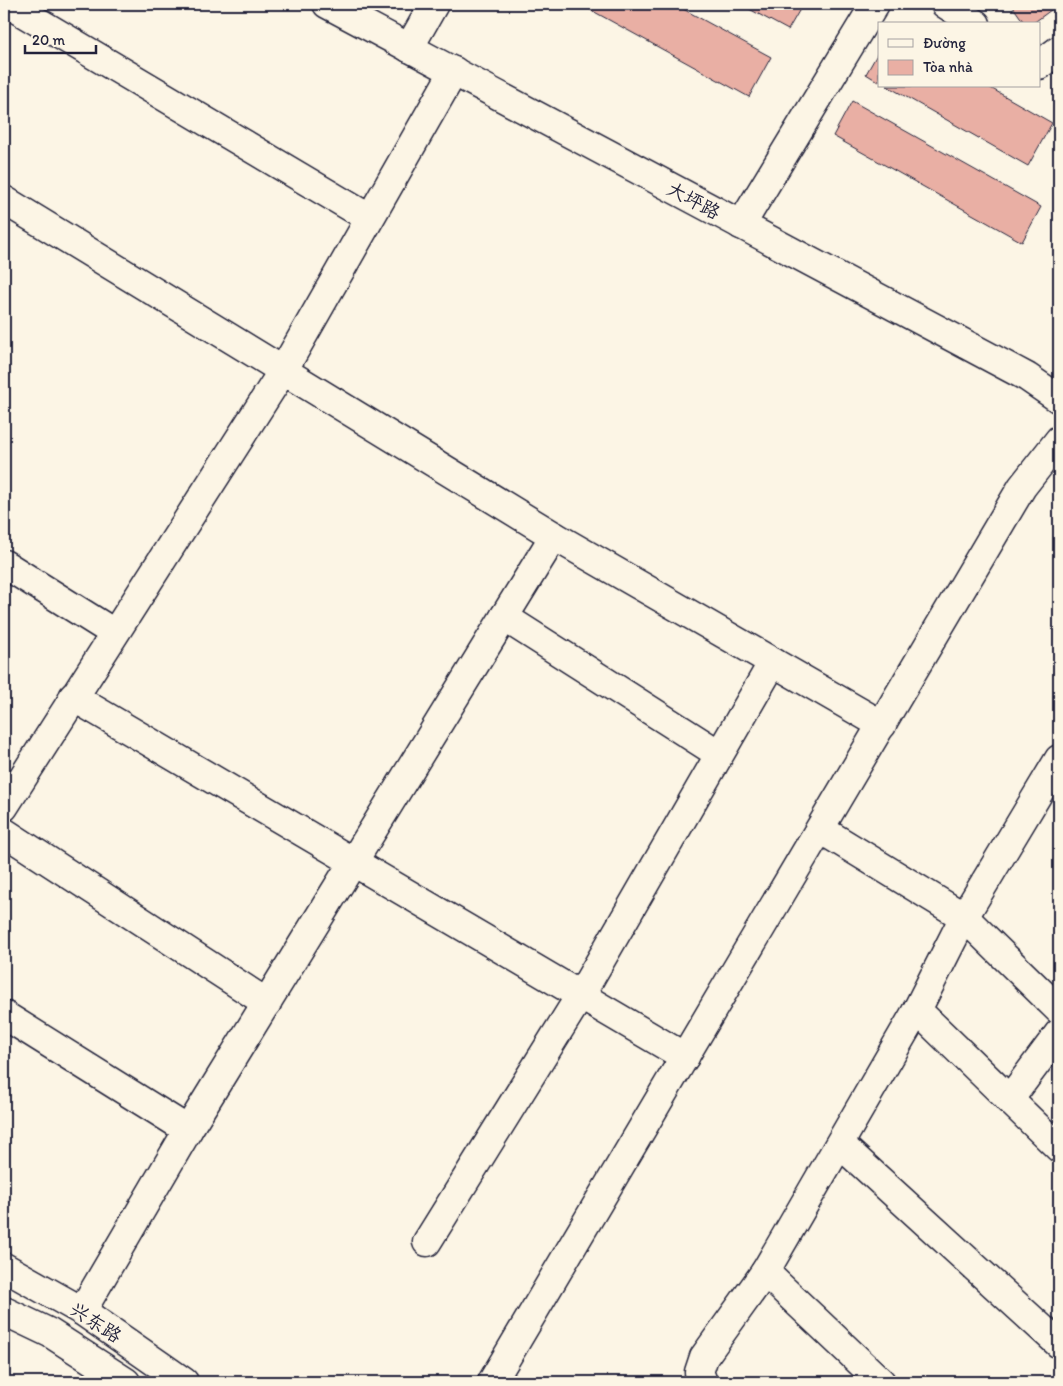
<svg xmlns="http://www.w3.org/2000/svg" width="1063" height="1386" viewBox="0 0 1063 1386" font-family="Itim,'LXGW WenKai TC',sans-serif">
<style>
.building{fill:#e9afa4;stroke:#22223b}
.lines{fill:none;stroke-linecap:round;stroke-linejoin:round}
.minor-casing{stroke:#22223b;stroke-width:31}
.tertiary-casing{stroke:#22223b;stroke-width:31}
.secondary-casing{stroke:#22223b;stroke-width:31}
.minor{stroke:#fcf5e5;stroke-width:28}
.tertiary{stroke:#fcf5e5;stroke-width:28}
.secondary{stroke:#fcf5e5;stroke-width:28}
.labels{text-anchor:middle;stroke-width:4;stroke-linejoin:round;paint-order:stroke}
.street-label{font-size:19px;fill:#22223b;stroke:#fcf5e5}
</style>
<rect width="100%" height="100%" fill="#fcf5e5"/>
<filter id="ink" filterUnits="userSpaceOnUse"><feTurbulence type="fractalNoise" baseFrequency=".02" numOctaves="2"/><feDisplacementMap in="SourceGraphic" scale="10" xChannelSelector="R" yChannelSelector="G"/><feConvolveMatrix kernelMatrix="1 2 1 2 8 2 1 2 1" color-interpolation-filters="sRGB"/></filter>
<g filter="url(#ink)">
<g class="building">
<polygon points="580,4 674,4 771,57 749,97"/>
<polygon points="740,4 803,4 788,30"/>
<polygon points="1011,4 1059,4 1032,24 1025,24"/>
<polygon points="879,51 879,82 866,74"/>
<polygon points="887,86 987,86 1052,123 1028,166"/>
<polygon points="852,101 1041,207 1022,242 833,136"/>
</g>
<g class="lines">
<g class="minor-casing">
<g id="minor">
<polyline points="8,4 369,218"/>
<polyline points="945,4 976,24"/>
<polyline points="409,48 434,4"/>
<polyline points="1039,65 1059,50"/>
<polyline points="4,200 554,536 882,725"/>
<polyline points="741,225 875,4"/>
<polyline points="4,564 114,633"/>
<polyline points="504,617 719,754"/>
<polyline points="73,697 685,1057"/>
<polyline points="4,807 284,369 454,71"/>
<polyline points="820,829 964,917 1059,1010"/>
<polyline points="4,832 267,1003"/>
<polyline points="917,1010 1059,1148"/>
<polyline points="4,1015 188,1130"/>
<polyline points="1009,1100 1059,1033"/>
<polyline points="840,1144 1059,1344"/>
<polyline points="427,1242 580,996 773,662"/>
<polyline points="765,1272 881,1382"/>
<polyline points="82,1311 188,1130 554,536"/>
<polyline points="703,1382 699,1372 704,1357 765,1272 917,1010 964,917 1059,759"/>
</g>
</g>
<g class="tertiary-casing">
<polyline id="tertiary" points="327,4 1027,377 1059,399"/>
</g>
<g class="secondary-casing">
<g id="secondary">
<polyline points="4,1267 82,1311 184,1382"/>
<polyline points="4,1311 50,1333 126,1382"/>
<polyline points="492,1382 1022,487 1059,440"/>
</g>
</g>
<use href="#minor" class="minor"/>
<use href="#tertiary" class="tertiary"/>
<use href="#secondary" class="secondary"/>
</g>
</g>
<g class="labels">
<g class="street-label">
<text transform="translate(694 200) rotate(28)" y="7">大坪路</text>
<text transform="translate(96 1322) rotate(33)" y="7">兴东路</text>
</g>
</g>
<rect width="1063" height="1386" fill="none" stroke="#fcf5e5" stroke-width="20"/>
<rect x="10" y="10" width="1043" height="1366" fill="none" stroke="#22223b" stroke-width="2" filter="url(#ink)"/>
<rect x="878" y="22" width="162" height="65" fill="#fcf5e5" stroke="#a5a1a1"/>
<rect x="888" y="39" width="25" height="8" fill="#fcf5e5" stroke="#a5a1a1"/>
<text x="923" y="48" font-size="15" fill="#22223b">Đường</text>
<rect x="888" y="60" width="25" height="15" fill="#e9afa4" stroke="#a5a1a1"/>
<text x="923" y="72" font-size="15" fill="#22223b">Tòa nhà</text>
<path d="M25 45v8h71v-8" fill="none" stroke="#22223b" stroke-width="2.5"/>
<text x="32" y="45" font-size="15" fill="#22223b" stroke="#fcf5e5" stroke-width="4" paint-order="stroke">20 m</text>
</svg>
